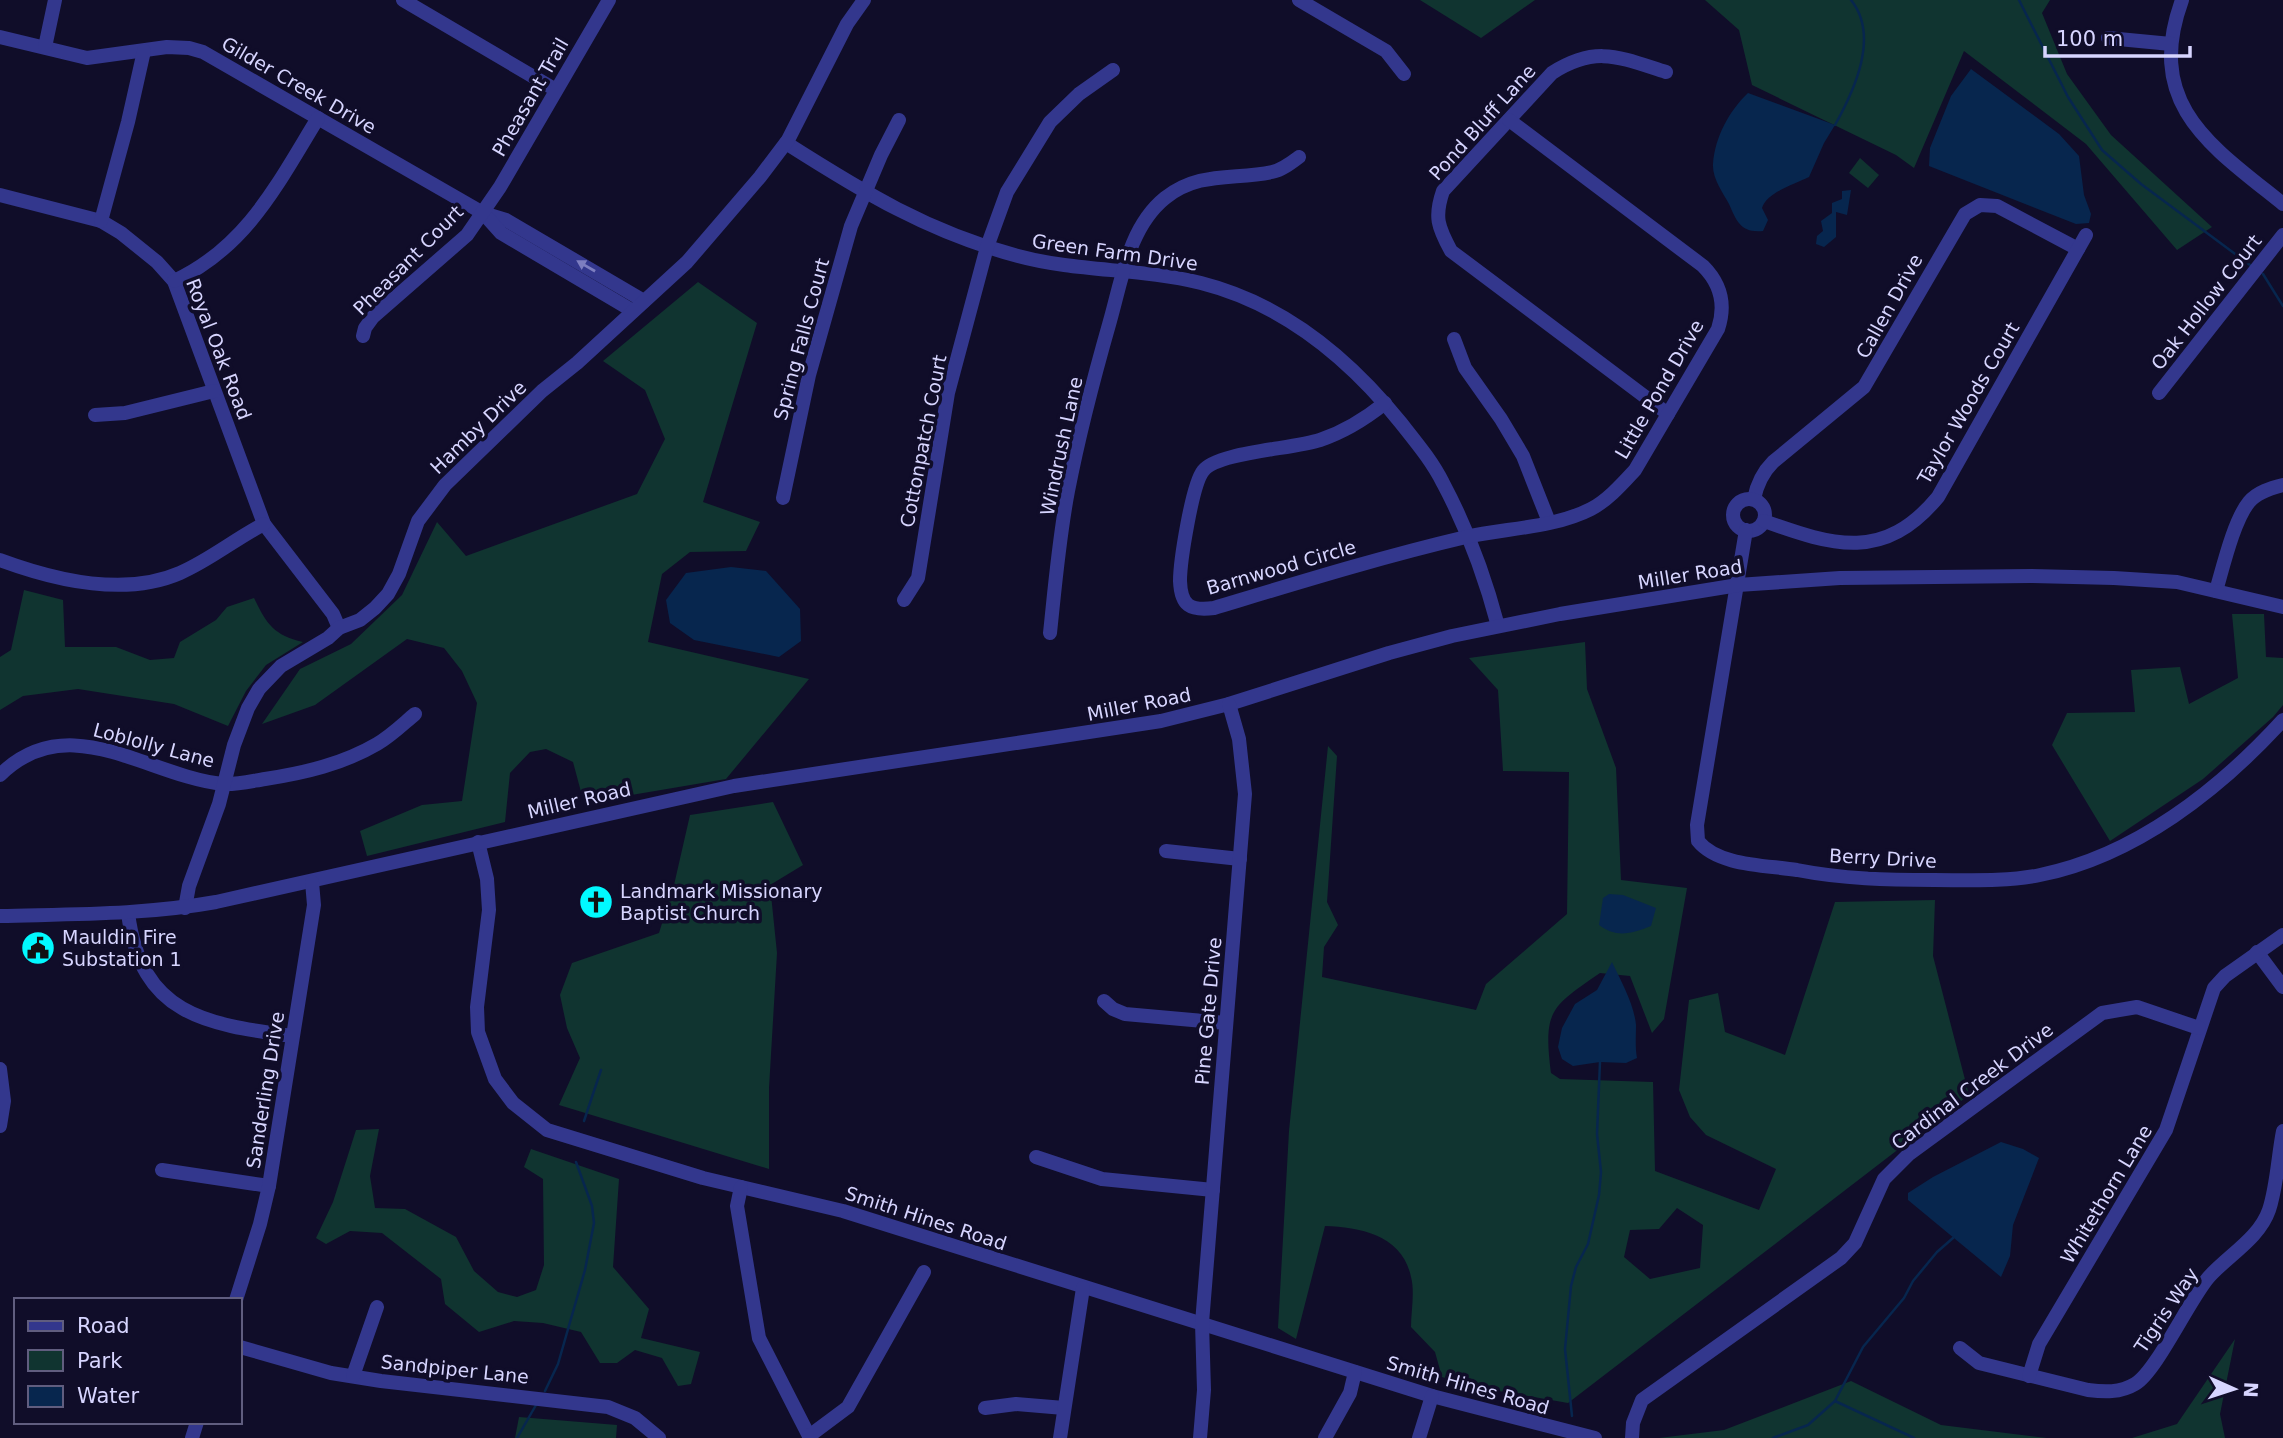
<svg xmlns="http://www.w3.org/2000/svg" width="2283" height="1438" viewBox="0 0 2283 1438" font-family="'DejaVu Sans',sans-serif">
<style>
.green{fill:#103430;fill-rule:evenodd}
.water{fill:#07264e}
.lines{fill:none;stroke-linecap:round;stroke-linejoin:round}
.stream{stroke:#07264e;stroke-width:2.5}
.minor{stroke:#33378d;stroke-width:14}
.oneway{fill:#7d7ec0}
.labels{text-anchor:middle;stroke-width:7;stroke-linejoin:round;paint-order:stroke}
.street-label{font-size:19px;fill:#d7d5ff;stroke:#100d29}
.poi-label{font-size:19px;fill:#d7d5ff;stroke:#100d29;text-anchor:start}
</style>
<rect width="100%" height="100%" fill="#100d29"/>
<g class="green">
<polygon points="1420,0 1535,0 1481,38"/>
<polygon points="1705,0 2050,0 2042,13 2067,74 2111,135 2212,227 2177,250 2086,144 1964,51 1914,168 1896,155 1752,85 1739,30"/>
<polygon points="1860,158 1879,175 1868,188 1849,173"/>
<polygon points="698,282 757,323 703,502 760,522 746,551 690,552 662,574 648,642 809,679 726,779 584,803 573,762 546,749 530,752 510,773 505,822 367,856 360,831 422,805 462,801 477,703 462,671 444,648 407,639 315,705 262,724 300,669 351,644 402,595 437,522 466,556 637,494 665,439 645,390 603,361"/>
<path d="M24 590 63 600 65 647H116L150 660 174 658 180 642 216 620 227 607 254 598C267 625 274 635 303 642L266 665 246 691 228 726 174 704 78 689 23 696 0 710V657L11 650Z"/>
<polygon points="2232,614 2264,614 2266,657 2283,658 2283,705 2273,717 2203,779 2110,841 2052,745 2067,713 2135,712 2131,670 2180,667 2189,704 2238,678"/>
<path d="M1585 642 1587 689 1616 768 1621 880 1687 888 1664 1019 1652 1033 1630 976 1600 973C1551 1007 1543 1010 1551 1073L1560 1079 1653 1082 1655 1171 1759 1210 1776 1169 1706 1135 1690 1117 1679 1090 1689 1000 1718 993 1725 1032 1785 1055 1835 902 1935 900 1933 956 1969 1095 1568 1403 1470 1386 1442 1377 1435 1352 1411 1327C1411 1312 1415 1292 1411 1277 1403 1236 1361 1227 1325 1226L1296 1339 1278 1328 1289 1131 1328 746 1337 756 1327 902 1338 925 1324 947 1322 977 1476 1010 1486 984 1567 914 1569 772 1503 771 1498 690 1469 658ZM1677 1208 1703 1225 1700 1268 1650 1279 1624 1257 1630 1230 1659 1229Z"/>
<polygon points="773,802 803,865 770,885 777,953 769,1088 769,1169 559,1105 580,1058 567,1028 560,995 572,963 659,933 674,885 690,815"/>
<polygon points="379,1129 370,1176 375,1208 405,1209 456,1237 474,1271 498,1292 517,1297 536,1290 544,1265 543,1179 524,1167 531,1149 619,1179 613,1267 649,1309 641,1338 700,1352 691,1384 678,1386 662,1358 635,1350 617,1363 600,1363 581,1332 543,1323 514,1321 479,1332 445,1304 441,1279 382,1233 350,1231 326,1244 316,1238 333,1202 356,1130"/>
<polygon points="2235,1339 2220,1414 2225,1438 2132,1438 2177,1424"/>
<polygon points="1851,1381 1941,1425 2047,1438 1659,1438 1724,1430"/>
<polygon points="519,1417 617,1425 616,1438 515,1438"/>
</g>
<g class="water">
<polygon points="1971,69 2059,134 2079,156 2084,195 2091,214 2089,223 2076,224 1929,166 1930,148 1951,96"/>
<path d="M1748 93 1835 125 1824 143 1809 177C1795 184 1767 192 1762 208L1768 220 1763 231C1741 233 1737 222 1729 204 1723 193 1712 178 1713 164 1715 137 1729 111 1748 93Z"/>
<polygon points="1851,190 1847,215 1836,212 1836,237 1824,247 1816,244 1817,236 1823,231 1821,221 1832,213 1832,203 1842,199 1842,191"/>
<polygon points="731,567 766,571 800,609 801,641 779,657 694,640 670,623 666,600 686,573"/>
<path d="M1609 894 1623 895 1656 908 1651 926C1631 934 1616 938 1599 925L1603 898Z"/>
<path d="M1612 962C1621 981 1634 1004 1636 1025 1636 1037 1635 1047 1637 1058L1626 1063 1600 1062 1573 1066 1562 1059 1558 1047 1562 1028 1575 1004 1597 990Z"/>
<polygon points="2001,1142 2023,1149 2039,1158 2013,1225 2010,1256 2001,1277 1908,1200 1908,1193 1933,1177"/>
</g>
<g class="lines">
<g class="stream">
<polyline points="2019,0 2068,97 2102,150 2141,184 2250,265"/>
<path d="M1835 125C1854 91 1880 36 1851 0"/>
<polyline points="2263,274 2283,306"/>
<polyline points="584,1121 601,1070"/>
<polyline points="545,1391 558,1364 585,1270 594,1223 592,1206 576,1162"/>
<polyline points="1835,1401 1914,1438"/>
<polyline points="1572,1416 1565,1349 1571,1286 1576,1267 1588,1244 1599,1195 1601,1172 1597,1134 1600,1062"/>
<polyline points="517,1438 536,1405"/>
<polyline points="1773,1438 1808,1425 1835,1401 1863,1347 1904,1298 1913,1281 1937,1252 1953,1238"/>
</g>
<g class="minor">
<polyline points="403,0 556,90"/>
<polyline points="1299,0 1386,51 1404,74"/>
<path d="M2182 0C2144 105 2211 146 2283 204"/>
<polyline points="0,37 87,58 167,47 189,48 203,52 483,213 506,220 644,301"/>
<polyline points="2108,38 2171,44"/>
<polyline points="45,47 55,0"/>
<path d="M1666 72C1619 57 1596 45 1552 73L1443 191C1434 217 1438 227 1451 251L1668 414"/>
<path d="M786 143C863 192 928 232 1018 256 1077 272 1140 268 1201 283 1284 304 1348 357 1401 423 1416 442 1432 461 1443 483 1467 528 1485 577 1498 626"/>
<polyline points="0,195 101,221 121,233 157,262 174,281 264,524 333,614 339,628"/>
<polyline points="484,214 501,233 633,311"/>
<polyline points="101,221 128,122 144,51"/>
<path d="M174 281C247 247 278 183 318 118"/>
<polyline points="363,336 365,328 373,317 467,235 500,187 609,0"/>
<polyline points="1454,339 1465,368 1501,419 1523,456 1549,522"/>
<polyline points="2159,393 2283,235"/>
<path d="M1385 403C1365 419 1344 432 1320 440 1293 449 1217 452 1203 471 1192 485 1180 562 1180 581 1181 606 1190 611 1214 608 1297 583 1381 557 1466 537 1506 528 1554 528 1591 509 1608 500 1622 484 1635 470L1718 329C1726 305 1721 284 1703 266L1509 120"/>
<polyline points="95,415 125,413 214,391"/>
<polyline points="783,498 809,375 851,226 881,155 899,120"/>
<path d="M1754 499C1757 484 1762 473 1773 462L1864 387 1965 214 1980 205 1997 206 2078 249"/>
<circle cx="1749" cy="515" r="16"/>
<path d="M1764 521C1834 546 1884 562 1938 497L2086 235"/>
<path d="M1746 530 1697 825 1698 841C1718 866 1766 865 1797 870 1843 879 1888 880 1934 880 1969 880 2006 882 2040 875 2135 856 2219 790 2283 720"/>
<path d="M0 560C54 580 125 597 180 573 210 560 235 539 264 524"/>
<path d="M2216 591C2223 567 2234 520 2249 502 2257 492 2271 488 2283 485"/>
<polyline points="904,600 918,578 948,393 987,247 1007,192 1050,122 1079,94 1113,70"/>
<path d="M1050 633C1055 586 1059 538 1068 491 1079 434 1094 377 1110 321 1122 279 1129 227 1165 198 1199 171 1233 180 1272 172 1282 170 1291 163 1299 157"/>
<path d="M0 775C69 707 147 776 223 784 236 785 252 781 265 779 304 773 343 764 377 744 391 736 403 724 415 714"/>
<polyline points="478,842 487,879 489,910 477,1007 478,1032 495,1079 513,1103 547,1130 703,1178 843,1211 1432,1396 1595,1438"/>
<polyline points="1166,851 1240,859"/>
<polyline points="185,908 189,886 219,804 234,745 248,708 259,689 281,666 328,638 339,628 360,620 375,608 388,594 399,574 418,521 445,485 542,391 577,363 687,262 760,177 788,140 847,24 864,0"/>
<path d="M128 913C141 1015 205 1024 292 1036"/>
<path d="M0 916C72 914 144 915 216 902L734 786 1161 721 1229 704 1389 653 1452 636 1560 614 1738 585 1840 578 2031 576 2114 578 2177 582 2283 607"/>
<polyline points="2257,952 2283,987"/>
<polyline points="1104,1001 1113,1009 1125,1014 1226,1023"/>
<polyline points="0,1069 4,1101 0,1126"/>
<polyline points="1036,1157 1102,1179 1213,1190"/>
<polyline points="162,1170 269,1186"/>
<polyline points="741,1187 737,1206 759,1338 810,1438"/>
<polyline points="236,1300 260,1224 269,1186 314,905 312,882"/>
<polyline points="240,1347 331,1373 381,1381 608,1407 635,1418 659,1438"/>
<path d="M1960 1348 1979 1363 2088 1390C2104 1392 2120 1393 2135 1384 2156 1372 2188 1302 2208 1278 2227 1256 2259 1239 2269 1210 2277 1186 2278 1156 2283 1131"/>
<polyline points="353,1376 377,1307"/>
<polyline points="2029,1376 2039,1344 2166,1130 2214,988 2225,976 2283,935"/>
<polyline points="985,1408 1016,1404 1064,1408"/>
<polyline points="809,1436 848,1407 924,1272"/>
<polyline points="192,1438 197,1422"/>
<polyline points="1060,1438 1083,1288"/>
<polyline points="1200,1438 1204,1390 1202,1323 1245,794 1239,739 1229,704"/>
<polyline points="1325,1438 1350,1393 1355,1372"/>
<polyline points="1419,1438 1432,1396"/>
<polyline points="1632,1438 1633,1423 1642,1400 1841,1258 1855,1243 1884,1179 1909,1154 2102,1013 2137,1007 2199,1028"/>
</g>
</g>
<defs><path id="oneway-solid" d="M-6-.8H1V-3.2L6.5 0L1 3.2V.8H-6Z" transform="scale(1.75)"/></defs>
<use class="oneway" href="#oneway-solid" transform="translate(586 266) rotate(-150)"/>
<defs>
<g id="church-disc" transform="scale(1.75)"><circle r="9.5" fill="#01f9ff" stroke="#100d29"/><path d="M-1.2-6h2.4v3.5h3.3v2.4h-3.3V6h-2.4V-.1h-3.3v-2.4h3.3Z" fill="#111"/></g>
<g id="civic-disc" transform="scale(1.75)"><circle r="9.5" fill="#01f9ff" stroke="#100d29"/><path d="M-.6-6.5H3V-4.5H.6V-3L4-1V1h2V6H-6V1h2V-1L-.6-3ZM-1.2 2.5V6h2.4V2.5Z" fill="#111"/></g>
</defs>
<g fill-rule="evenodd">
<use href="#church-disc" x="596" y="902"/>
<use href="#civic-disc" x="38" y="948"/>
</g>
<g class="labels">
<g class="street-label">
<text transform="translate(299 85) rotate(30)" y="7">Gilder Creek Drive</text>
<text transform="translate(530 97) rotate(-60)" y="7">Pheasant Trail</text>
<text transform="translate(1482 122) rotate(-48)" y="7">Pond Bluff Lane</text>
<text transform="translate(1115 252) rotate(8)" y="7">Green Farm Drive</text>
<text transform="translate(408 260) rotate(-45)" y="7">Pheasant Court</text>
<text transform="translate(2206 302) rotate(-52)" y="7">Oak Hollow Court</text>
<text transform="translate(1889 306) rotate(-61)" y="7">Callen Drive</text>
<text transform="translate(801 339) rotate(-75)" y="7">Spring Falls Court</text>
<text transform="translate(219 349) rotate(69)" y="7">Royal Oak Road</text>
<text transform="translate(1659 389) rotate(-60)" y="7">Little Pond Drive</text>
<text transform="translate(1968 403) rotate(-60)" y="7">Taylor Woods Court</text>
<text transform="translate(478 427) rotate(-44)" y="7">Hamby Drive</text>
<text transform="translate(923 441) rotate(-79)" y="7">Cottonpatch Court</text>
<text transform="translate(1061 446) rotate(-78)" y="7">Windrush Lane</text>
<text transform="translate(1281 567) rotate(-16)" y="7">Barnwood Circle</text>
<text transform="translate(1690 574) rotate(-9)" y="7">Miller Road</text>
<text transform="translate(1139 704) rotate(-11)" y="7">Miller Road</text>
<text transform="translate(154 745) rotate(15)" y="7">Loblolly Lane</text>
<text transform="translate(579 800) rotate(-13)" y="7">Miller Road</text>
<text transform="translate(1883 858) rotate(3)" y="7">Berry Drive</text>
<text transform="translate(1208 1011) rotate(-85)" y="7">Pine Gate Drive</text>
<text transform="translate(1972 1086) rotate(-37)" y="7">Cardinal Creek Drive</text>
<text transform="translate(265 1090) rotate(-81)" y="7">Sanderling Drive</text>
<text transform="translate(2106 1194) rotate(-59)" y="7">Whitethorn Lane</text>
<text transform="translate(926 1218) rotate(18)" y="7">Smith Hines Road</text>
<text transform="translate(2166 1310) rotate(-56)" y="7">Tigris Way</text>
<text transform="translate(455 1369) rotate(6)" y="7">Sandpiper Lane</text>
<text transform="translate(1468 1385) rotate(16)" y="7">Smith Hines Road</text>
</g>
<g class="poi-label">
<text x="620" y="898">Landmark Missionary<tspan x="620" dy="22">Baptist Church</tspan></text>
<text x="62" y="944">Mauldin Fire<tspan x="62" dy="22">Substation 1</tspan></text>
</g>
</g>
<rect x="14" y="1298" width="228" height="126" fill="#100d29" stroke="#605d7f" stroke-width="2"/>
<rect x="28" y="1321" width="35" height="10" fill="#33378d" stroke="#605d7f" stroke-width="2"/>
<text x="77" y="1333" font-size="21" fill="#d7d5ff">Road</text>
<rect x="28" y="1350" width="35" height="21" fill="#103430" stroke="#605d7f" stroke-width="2"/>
<text x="77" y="1368" font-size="21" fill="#d7d5ff">Park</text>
<rect x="28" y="1386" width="35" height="21" fill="#07264e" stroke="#605d7f" stroke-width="2"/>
<text x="77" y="1403" font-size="21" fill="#d7d5ff">Water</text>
<g transform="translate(2234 1389) rotate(93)" stroke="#100d29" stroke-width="5" paint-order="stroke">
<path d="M0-5L12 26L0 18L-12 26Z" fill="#d7d5ff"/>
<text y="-10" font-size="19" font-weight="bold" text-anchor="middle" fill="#d7d5ff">N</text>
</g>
<path d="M2045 46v10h145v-10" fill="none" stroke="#d7d5ff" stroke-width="3.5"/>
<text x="2056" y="46" font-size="21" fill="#d7d5ff" stroke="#100d29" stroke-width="5" paint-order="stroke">100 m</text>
</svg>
